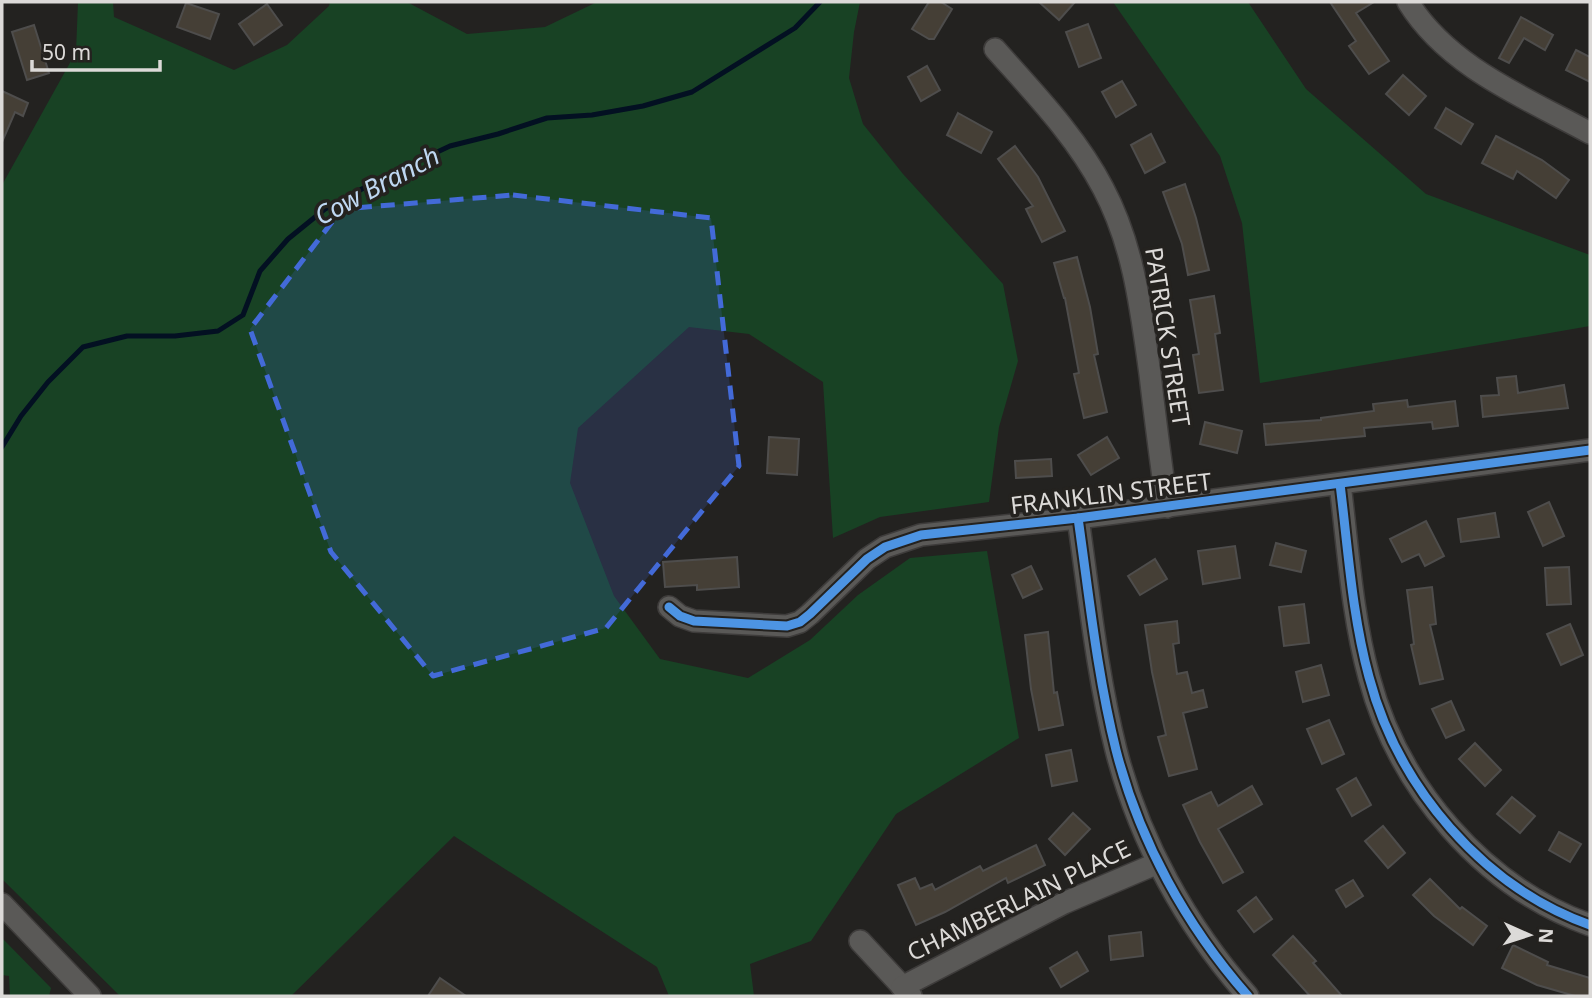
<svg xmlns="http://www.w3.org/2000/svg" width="1592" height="998" viewBox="0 0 1592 998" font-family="'Noto Sans',sans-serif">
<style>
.green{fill:#184224}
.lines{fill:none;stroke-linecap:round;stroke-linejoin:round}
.stream{stroke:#031022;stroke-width:5}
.building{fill:#453f36;stroke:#4e4d4c;stroke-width:2}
.minor-casing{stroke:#3e3c3b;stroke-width:24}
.minor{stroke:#5a5957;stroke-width:21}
.cycleway-casing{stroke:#24221f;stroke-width:13}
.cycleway{stroke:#4d94e3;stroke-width:9}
.marked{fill:#436ad8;fill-opacity:0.2;stroke:#436ad8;stroke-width:5;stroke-dasharray:14 9;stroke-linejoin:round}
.labels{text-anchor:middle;stroke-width:7;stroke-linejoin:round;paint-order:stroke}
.street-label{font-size:24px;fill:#dcdad8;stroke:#24221f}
.water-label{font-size:26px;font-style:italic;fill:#bfd7f2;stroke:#24221f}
</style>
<rect width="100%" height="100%" fill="#232220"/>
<g class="green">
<polygon points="78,2 113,2 114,17 234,70 287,45 329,6 330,2 407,2 467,34 545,27 597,2 860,2 854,32 849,78 863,124 903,174 1003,284 1018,361 999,427 989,502 880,517 833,538 823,382 749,334 689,327 578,428 570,483 614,596 660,659 748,678 810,640 858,595 910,558 987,551 1019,738 896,814 811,941 750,964 754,996 669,996 657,967 454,836 291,996 120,996 2,879 2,185 76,52"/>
<polygon points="1113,2 1248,2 1306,89 1426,194 1590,255 1590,326 1260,383 1242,223 1220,156"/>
<polygon points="2,938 51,988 49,996 10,996 9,976 2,975"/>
</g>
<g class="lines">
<polyline class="stream" points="2,447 21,416 48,382 83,347 127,336 175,336 218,331 243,315 260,271 288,239 325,209 384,177 450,146 498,134 547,118 592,115 643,106 692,92 795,28 820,2"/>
</g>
<g class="building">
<polygon points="929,2 941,2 952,9 934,39 929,39 912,29"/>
<polygon points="1039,2 1075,2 1059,20"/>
<polygon points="1330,2 1374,2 1356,13 1389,61 1369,74 1349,46 1356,41"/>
<polygon points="186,3 219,14 210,39 177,27"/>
<polygon points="267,4 282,25 254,45 239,24"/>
<polygon points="1521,17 1553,35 1545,50 1524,38 1509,63 1499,58"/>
<polygon points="1088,24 1101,58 1079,67 1066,32"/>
<polygon points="34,25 49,73 27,80 12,32"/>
<polygon points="1576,50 1590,57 1590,82 1566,70"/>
<polygon points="927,66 940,90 921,101 908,77"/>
<polygon points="1403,75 1426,96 1409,115 1386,94"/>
<polygon points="1122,81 1136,105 1116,117 1102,92"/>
<polygon points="2,91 28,103 23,116 15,112 2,142"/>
<polygon points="1446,108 1473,124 1461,144 1435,128"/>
<polygon points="958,113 992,132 981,153 947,135"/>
<polygon points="1151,134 1165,162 1145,173 1131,145"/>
<polygon points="1496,136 1542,160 1569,180 1556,198 1517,171 1513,179 1482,163"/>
<polygon points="1015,146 1038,177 1065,231 1042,242 1026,209 1033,206 998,159"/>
<polygon points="1185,184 1196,218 1209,270 1188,275 1182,244 1163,192"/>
<polygon points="1077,257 1090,307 1098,354 1094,355 1107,412 1084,418 1074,374 1079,373 1065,298 1064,298 1054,263"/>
<polygon points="1214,296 1220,333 1215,334 1223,390 1199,393 1193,355 1199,354 1190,300"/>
<polygon points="1516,376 1518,393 1564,385 1568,408 1483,417 1481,396 1499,395 1497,378"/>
<polygon points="1407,400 1408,407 1455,401 1458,426 1433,429 1432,422 1364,428 1365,436 1266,445 1264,424 1321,420 1321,418 1374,411 1373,404"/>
<polygon points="1205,422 1242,431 1237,453 1200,444"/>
<polygon points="769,437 799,439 797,475 767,473"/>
<polygon points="1107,437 1119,458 1091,475 1078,455"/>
<polygon points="1051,459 1052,476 1016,478 1015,461"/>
<polygon points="1549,502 1564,536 1543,546 1528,512"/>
<polygon points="1495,513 1499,537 1461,542 1458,519"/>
<polygon points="1426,521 1444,556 1425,566 1419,554 1402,562 1390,539"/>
<polygon points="1276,543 1306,551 1301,572 1270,565"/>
<polygon points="1235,546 1240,578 1203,584 1198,551"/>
<polygon points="737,557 739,587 697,590 697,585 665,587 663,562"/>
<polygon points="1155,559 1167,579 1140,595 1128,576"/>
<polygon points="1031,566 1042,589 1023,598 1012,575"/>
<polygon points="1569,567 1571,604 1547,605 1545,568"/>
<polygon points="1432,587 1436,624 1430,625 1443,679 1420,684 1411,645 1414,644 1407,590"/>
<polygon points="1304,604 1309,643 1284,646 1279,607"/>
<polygon points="1177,621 1179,643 1173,644 1177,674 1187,672 1192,693 1203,690 1207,707 1183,713 1197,769 1169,776 1158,737 1166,735 1152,672 1145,625"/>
<polygon points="1570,624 1583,655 1561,665 1547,634"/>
<polygon points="1048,632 1054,693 1057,692 1063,725 1039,730 1031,689 1025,635"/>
<polygon points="1321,665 1329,695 1303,702 1296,672"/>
<polygon points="1451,701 1464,730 1446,738 1432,709"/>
<polygon points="1329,720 1344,754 1322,764 1307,729"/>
<polygon points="1475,743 1501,770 1485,786 1459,759"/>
<polygon points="1071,750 1077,781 1052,786 1046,755"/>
<polygon points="1356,778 1371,805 1352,816 1337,789"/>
<polygon points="1252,786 1262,804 1218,829 1243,872 1223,883 1200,842 1183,805 1211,792 1218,806"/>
<polygon points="1512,797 1535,816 1520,833 1497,814"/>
<polygon points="1073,813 1090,829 1065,855 1049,839"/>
<polygon points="1383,826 1405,853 1388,868 1365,841"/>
<polygon points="1559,832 1581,844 1570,862 1549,850"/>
<polygon points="1036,845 1045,865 1008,883 1006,878 945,912 916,925 898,885 915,878 920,889 932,884 935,890 980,866 983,871"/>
<polygon points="1430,879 1460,909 1462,907 1487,926 1473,945 1434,916 1413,895"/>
<polygon points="1353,880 1363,896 1346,907 1336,890"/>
<polygon points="1256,897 1272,919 1254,932 1238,911"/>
<polygon points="1141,932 1143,956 1111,960 1109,936"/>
<polygon points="1293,936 1316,961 1313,963 1342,996 1310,996 1273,955"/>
<polygon points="1513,945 1548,962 1547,965 1590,978 1590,996 1575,996 1537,985 1502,968"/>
<polygon points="1077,952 1088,971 1061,987 1050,968"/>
<polygon points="440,978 466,996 428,996"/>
</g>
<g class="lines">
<g class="minor-casing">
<g id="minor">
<path d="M1408 2C1448 67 1526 98 1590 133"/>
<path d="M995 49C1034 93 1076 136 1103 188 1134 246 1141 310 1150 374 1155 418 1161 463 1167 507"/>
<path d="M1340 484C1348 548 1352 615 1369 677 1398 787 1483 887 1590 925"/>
<path d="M1078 518C1089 595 1097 674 1116 750 1139 840 1186 926 1248 996"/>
<polyline points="669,607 680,616 694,621 787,626 800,622 810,614 867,559 885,547 921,535 1078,518 1590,450"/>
<polyline points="2,904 90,996"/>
<polyline points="860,941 911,996"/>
<polyline points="902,987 1064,903 1158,863"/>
</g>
</g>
<use href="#minor" class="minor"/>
<g class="cycleway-casing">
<g id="cycleway">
<path d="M1340 484C1348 548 1352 615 1369 677 1398 787 1483 887 1590 925"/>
<path d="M1078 518C1089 595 1097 674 1116 750 1139 840 1186 926 1248 996"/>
<polyline points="669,607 680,616 694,621 787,626 800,622 810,614 867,559 885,547 921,535 1078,518 1590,450"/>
</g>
</g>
<use href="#cycleway" class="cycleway"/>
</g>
<path class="marked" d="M513 195 711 218 739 466 606 628 433 676 331 552 250 329 342 209Z"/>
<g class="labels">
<g class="street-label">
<text transform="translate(1167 337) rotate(81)" y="8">PATRICK STREET</text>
<text transform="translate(1111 494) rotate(-7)" y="8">FRANKLIN STREET</text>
<text transform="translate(1019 901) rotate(-26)" y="8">CHAMBERLAIN PLACE</text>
</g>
<g class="water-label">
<text transform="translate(377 186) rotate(-28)" y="9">Cow Branch</text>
</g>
</g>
<rect width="1592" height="998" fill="none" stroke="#dcdad8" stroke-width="7"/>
<g transform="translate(1529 935) rotate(93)" stroke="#24221f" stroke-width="5" paint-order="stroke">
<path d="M0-5L12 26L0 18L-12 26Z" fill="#dcdad8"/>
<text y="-10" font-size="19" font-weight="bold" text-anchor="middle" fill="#dcdad8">N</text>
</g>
<path d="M32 60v10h128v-10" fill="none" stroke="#dcdad8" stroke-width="3.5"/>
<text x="42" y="60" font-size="21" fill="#dcdad8" stroke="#24221f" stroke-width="5" paint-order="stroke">50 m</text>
</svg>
